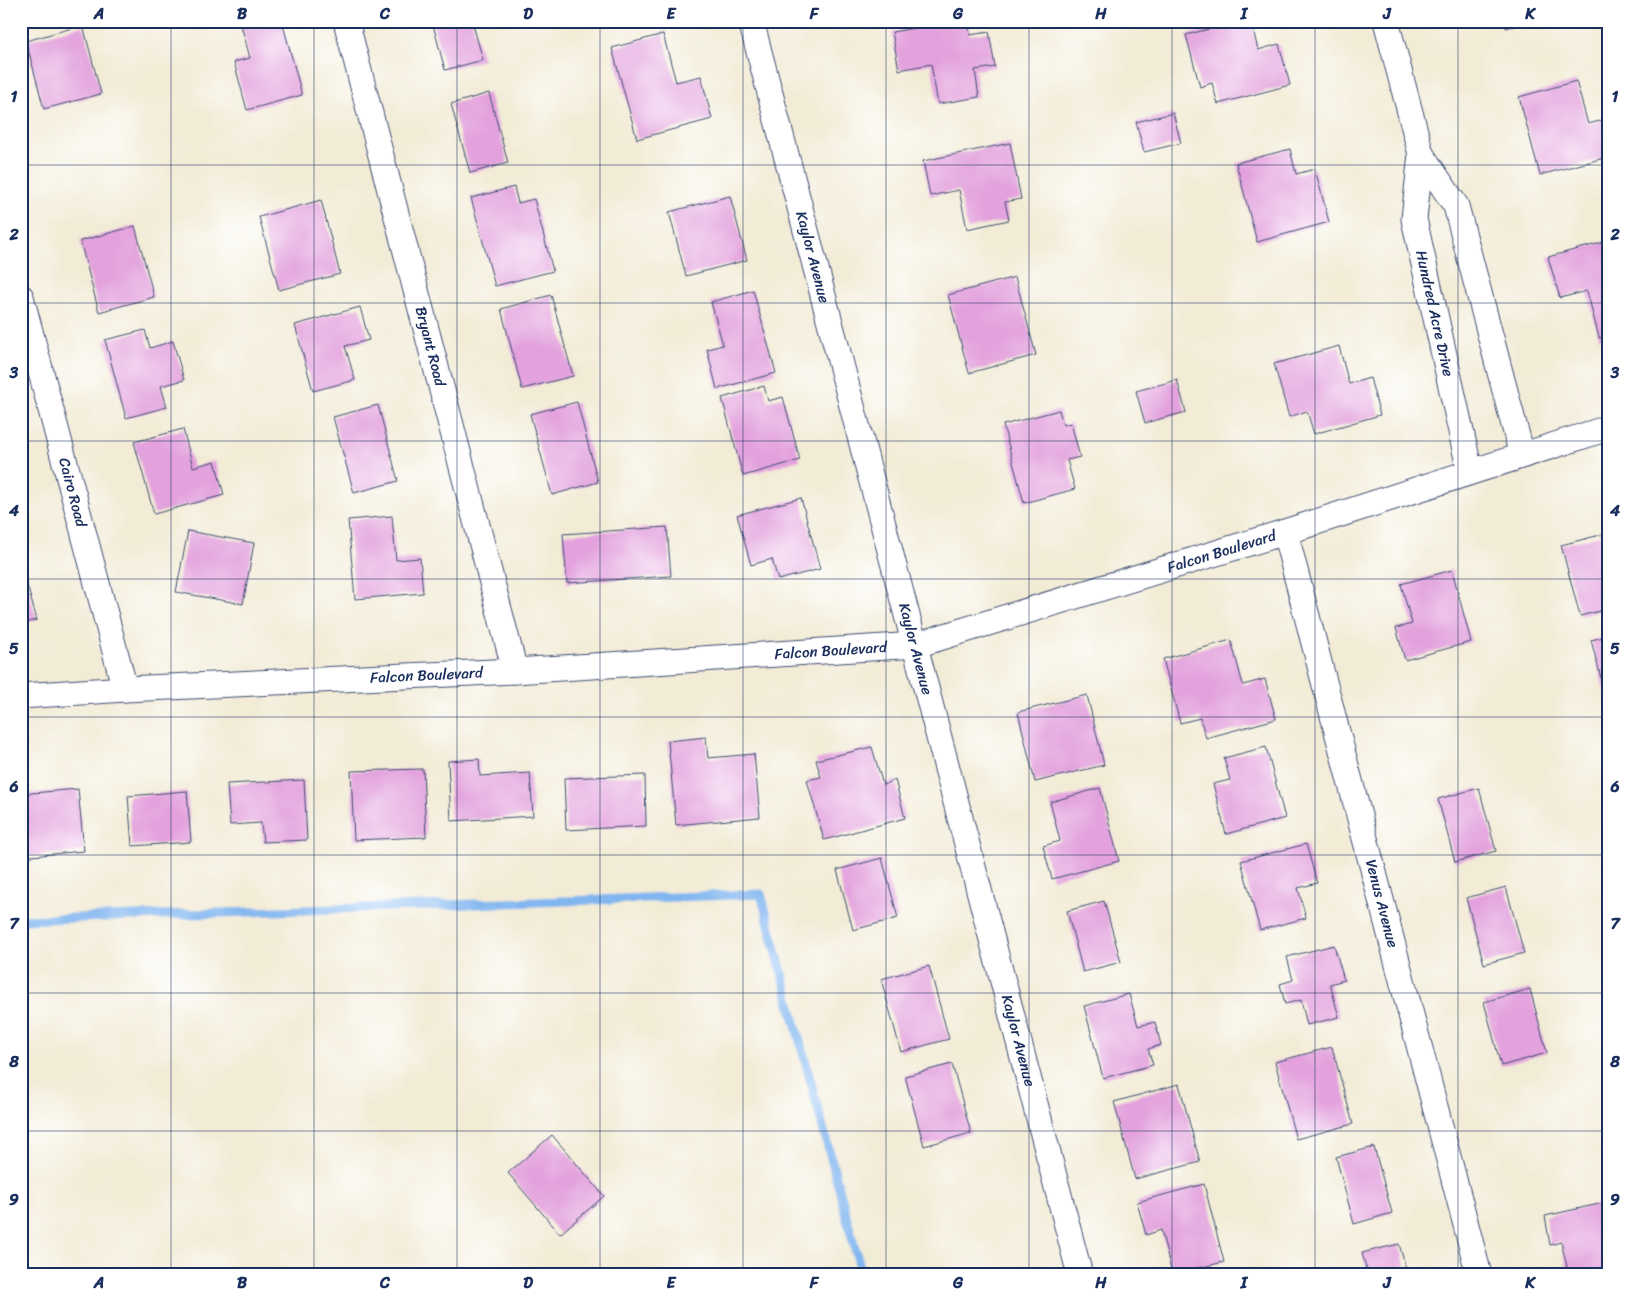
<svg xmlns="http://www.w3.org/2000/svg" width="1629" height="1296" viewBox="0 0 1629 1296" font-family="Sriracha,sans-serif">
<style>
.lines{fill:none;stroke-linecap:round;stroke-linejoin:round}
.stream{stroke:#81b6f0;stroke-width:9}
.building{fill:#e3a2dd}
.street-casing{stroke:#3b4b70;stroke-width:27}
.street{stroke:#fff;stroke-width:25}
.grid{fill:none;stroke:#1b2f5e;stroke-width:1;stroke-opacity:0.55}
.labels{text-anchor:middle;stroke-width:4;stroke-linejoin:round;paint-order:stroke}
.street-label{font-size:15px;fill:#1b2f5e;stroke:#fff}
.neatline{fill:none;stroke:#1b2f5e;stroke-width:2}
.grid-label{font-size:16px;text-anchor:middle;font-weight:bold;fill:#1b2f5e}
</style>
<rect width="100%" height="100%" fill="#fff"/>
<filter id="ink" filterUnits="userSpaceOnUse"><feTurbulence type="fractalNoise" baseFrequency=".02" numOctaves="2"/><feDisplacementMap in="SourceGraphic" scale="10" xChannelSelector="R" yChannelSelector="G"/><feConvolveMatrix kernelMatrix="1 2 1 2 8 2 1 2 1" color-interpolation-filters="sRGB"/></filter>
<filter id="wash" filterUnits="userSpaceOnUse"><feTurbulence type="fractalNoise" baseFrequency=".0096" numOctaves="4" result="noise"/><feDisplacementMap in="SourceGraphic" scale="20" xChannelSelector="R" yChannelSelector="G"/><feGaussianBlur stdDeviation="1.12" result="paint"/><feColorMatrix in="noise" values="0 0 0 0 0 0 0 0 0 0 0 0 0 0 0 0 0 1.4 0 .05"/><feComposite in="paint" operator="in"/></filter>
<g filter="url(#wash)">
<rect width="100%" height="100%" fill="#f2ebd6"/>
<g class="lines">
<polyline class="stream" points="21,920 761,894 862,1275"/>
</g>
<g id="blocks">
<g class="building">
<polygon points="256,21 282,21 302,95 247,110 234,62 250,58 241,25"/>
<polygon points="432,21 472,21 483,60 445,70"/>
<polygon points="954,21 968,21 970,35 989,32 995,67 975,70 979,97 938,104 931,64 899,70 892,32"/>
<polygon points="1239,21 1251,21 1258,50 1279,44 1290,85 1218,104 1212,83 1200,87 1186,35"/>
<polygon points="1504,21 1528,21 1528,22 1506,28"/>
<polygon points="83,25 101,94 44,109 26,41"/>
<polygon points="663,34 676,82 701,76 712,119 637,139 612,48"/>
<polygon points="1576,81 1588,124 1608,119 1608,157 1540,175 1519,97"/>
<polygon points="489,93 508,163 470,173 451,104"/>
<polygon points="1173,113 1181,143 1144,152 1136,122"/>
<polygon points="1010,143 1021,199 1005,202 1009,220 967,229 959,190 930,196 923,161"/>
<polygon points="1290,149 1296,174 1315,169 1329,222 1257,242 1236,163"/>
<polygon points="514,187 518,203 534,199 553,271 495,286 471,198"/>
<polygon points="730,196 747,260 686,276 669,212"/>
<polygon points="321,200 340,274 279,290 259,217"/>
<polygon points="135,226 154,297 99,312 80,241"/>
<polygon points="1608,241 1608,336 1599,338 1587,291 1560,298 1548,257"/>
<polygon points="1015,277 1036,355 969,373 948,295"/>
<polygon points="753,290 776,373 717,389 707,349 723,345 711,302"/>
<polygon points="551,295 573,376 522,389 501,309"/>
<polygon points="360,307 369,340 345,346 355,380 313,391 295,325"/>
<polygon points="145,330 150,348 173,341 184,380 161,386 167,407 126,418 105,340"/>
<polygon points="1339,346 1349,384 1370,378 1380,415 1314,434 1307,411 1289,417 1274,364"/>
<polygon points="1177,380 1186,412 1145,423 1136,391"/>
<polygon points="764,386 768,401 783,397 800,460 743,476 722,398"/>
<polygon points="577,402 598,482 552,495 530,414"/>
<polygon points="378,405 398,481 354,493 333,417"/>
<polygon points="1059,410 1063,425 1071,423 1080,457 1067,460 1075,489 1024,503 1003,425"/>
<polygon points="183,429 193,467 215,461 224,495 154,514 134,442"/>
<polygon points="801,498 820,569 778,580 772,559 751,565 737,515"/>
<polygon points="392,516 396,560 420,558 423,593 355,599 348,520"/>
<polygon points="667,527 671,576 567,583 563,534"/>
<polygon points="188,531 254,543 243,604 176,592"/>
<polygon points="1608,533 1608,609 1580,616 1561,545"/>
<polygon points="21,564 37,620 21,624"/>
<polygon points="1452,570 1471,642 1405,660 1396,628 1412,624 1401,584"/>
<polygon points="1608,636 1608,701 1607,701 1591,640"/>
<polygon points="1231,640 1243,685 1265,679 1276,719 1206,738 1200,718 1180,723 1163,659"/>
<polygon points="1087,695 1104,765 1035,782 1018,712"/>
<polygon points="706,737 708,758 754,754 760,817 676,825 668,741"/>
<polygon points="872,747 883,785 895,780 905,818 824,840 807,780 821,777 816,760"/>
<polygon points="1266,747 1285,818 1226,834 1213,784 1230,780 1224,758"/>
<polygon points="479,759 480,776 530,773 533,816 451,821 448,761"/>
<polygon points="423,769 426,837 354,840 351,771"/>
<polygon points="645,775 646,826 566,830 564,778"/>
<polygon points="304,780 307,840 263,842 261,823 230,825 227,784"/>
<polygon points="1100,788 1119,861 1052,879 1043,846 1060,841 1050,802"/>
<polygon points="1479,788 1496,851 1455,862 1438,799"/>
<polygon points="78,789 84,851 21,857 21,794"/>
<polygon points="187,791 191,842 132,846 128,796"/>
<polygon points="1306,844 1317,883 1298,888 1306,918 1260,930 1241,861"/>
<polygon points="882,858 898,918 853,930 837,870"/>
<polygon points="1506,887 1524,953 1484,964 1466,898"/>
<polygon points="1104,901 1121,962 1083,972 1067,911"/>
<polygon points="1334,945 1344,980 1330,984 1339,1017 1307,1025 1301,1000 1285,1004 1280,984 1293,980 1287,957"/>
<polygon points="929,966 949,1039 901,1052 881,979"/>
<polygon points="1530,989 1547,1053 1501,1066 1484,1002"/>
<polygon points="1129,994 1138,1026 1155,1022 1161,1045 1148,1049 1153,1065 1103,1078 1084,1006"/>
<polygon points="1332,1047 1353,1124 1296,1139 1275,1062"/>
<polygon points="952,1064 971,1133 924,1146 905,1076"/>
<polygon points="1179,1084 1200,1162 1135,1179 1114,1102"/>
<polygon points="552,1135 604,1196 560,1234 508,1173"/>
<polygon points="1374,1147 1392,1213 1354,1224 1336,1157"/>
<polygon points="1204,1184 1224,1262 1172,1274 1161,1230 1146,1235 1137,1202"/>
<polygon points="1608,1202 1608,1270 1588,1275 1569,1275 1561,1242 1550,1245 1545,1216"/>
<polygon points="1399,1244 1408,1275 1368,1275 1362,1253"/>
</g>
</g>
</g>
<g filter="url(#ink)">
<use href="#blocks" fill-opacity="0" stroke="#3b4b70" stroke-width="1"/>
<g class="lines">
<g class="street-casing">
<g id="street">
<path id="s1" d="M346 21 515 671"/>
<path id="s2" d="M751 21 1080 1275"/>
<polyline points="1386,21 1421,154 1456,206 1522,455"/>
<path id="s3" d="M1421 154 1414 219 1470 472"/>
<path id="s4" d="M21 297 125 689"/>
<path id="s5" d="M1285 532 1479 1275"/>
<path id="s6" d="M21 696 125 689 515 671 916 645 1285 532 1608 428"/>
</g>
</g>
<use href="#street" class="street"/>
</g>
</g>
<path class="grid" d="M171 21V1275M314 21V1275M457 21V1275M600 21V1275M743 21V1275M886 21V1275M1029 21V1275M1172 21V1275M1315 21V1275M1458 21V1275M21 165H1608M21 303H1608M21 441H1608M21 579H1608M21 717H1608M21 855H1608M21 993H1608M21 1131H1608"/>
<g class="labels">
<g class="street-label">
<text dy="5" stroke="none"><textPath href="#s2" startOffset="244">Kaylor Avenue</textPath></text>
<text dy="5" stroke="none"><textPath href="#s3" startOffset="162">Hundred Acre Drive</textPath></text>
<text dy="5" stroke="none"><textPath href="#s1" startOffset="336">Bryant Road</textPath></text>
<text dy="5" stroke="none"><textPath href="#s4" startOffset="202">Cairo Road</textPath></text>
<text dy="5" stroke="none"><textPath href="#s6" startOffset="1216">Falcon Boulevard</textPath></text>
<text dy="5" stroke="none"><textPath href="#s2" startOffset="649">Kaylor Avenue</textPath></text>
<text dy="5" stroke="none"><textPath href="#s6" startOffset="811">Falcon Boulevard</textPath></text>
<text dy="5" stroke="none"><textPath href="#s6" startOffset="406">Falcon Boulevard</textPath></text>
<text dy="5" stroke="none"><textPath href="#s5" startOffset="384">Venus Avenue</textPath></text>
<text dy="5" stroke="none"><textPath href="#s2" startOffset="1054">Kaylor Avenue</textPath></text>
</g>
</g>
<rect width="1629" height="1296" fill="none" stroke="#fff" stroke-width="55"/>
<rect x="28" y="28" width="1574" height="1240" class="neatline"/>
<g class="grid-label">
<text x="99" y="19">A</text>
<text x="242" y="19">B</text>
<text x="385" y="19">C</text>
<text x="528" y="19">D</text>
<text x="671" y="19">E</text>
<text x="814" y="19">F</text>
<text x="958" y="19">G</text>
<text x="1101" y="19">H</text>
<text x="1244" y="19">I</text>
<text x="1387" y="19">J</text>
<text x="1530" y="19">K</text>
<text x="14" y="102">1</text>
<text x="1615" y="102">1</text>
<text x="14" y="240">2</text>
<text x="1615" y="240">2</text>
<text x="14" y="378">3</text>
<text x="1615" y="378">3</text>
<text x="14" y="516">4</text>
<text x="1615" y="516">4</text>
<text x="14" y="654">5</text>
<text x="1615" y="654">5</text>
<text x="14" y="792">6</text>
<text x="1615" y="792">6</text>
<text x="14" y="929">7</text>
<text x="1615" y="929">7</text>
<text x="14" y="1067">8</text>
<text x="1615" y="1067">8</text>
<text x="14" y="1205">9</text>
<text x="1615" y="1205">9</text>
<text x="99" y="1288">A</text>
<text x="242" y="1288">B</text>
<text x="385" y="1288">C</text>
<text x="528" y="1288">D</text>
<text x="671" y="1288">E</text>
<text x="814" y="1288">F</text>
<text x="958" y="1288">G</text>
<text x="1101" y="1288">H</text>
<text x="1244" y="1288">I</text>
<text x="1387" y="1288">J</text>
<text x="1530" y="1288">K</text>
</g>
</svg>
